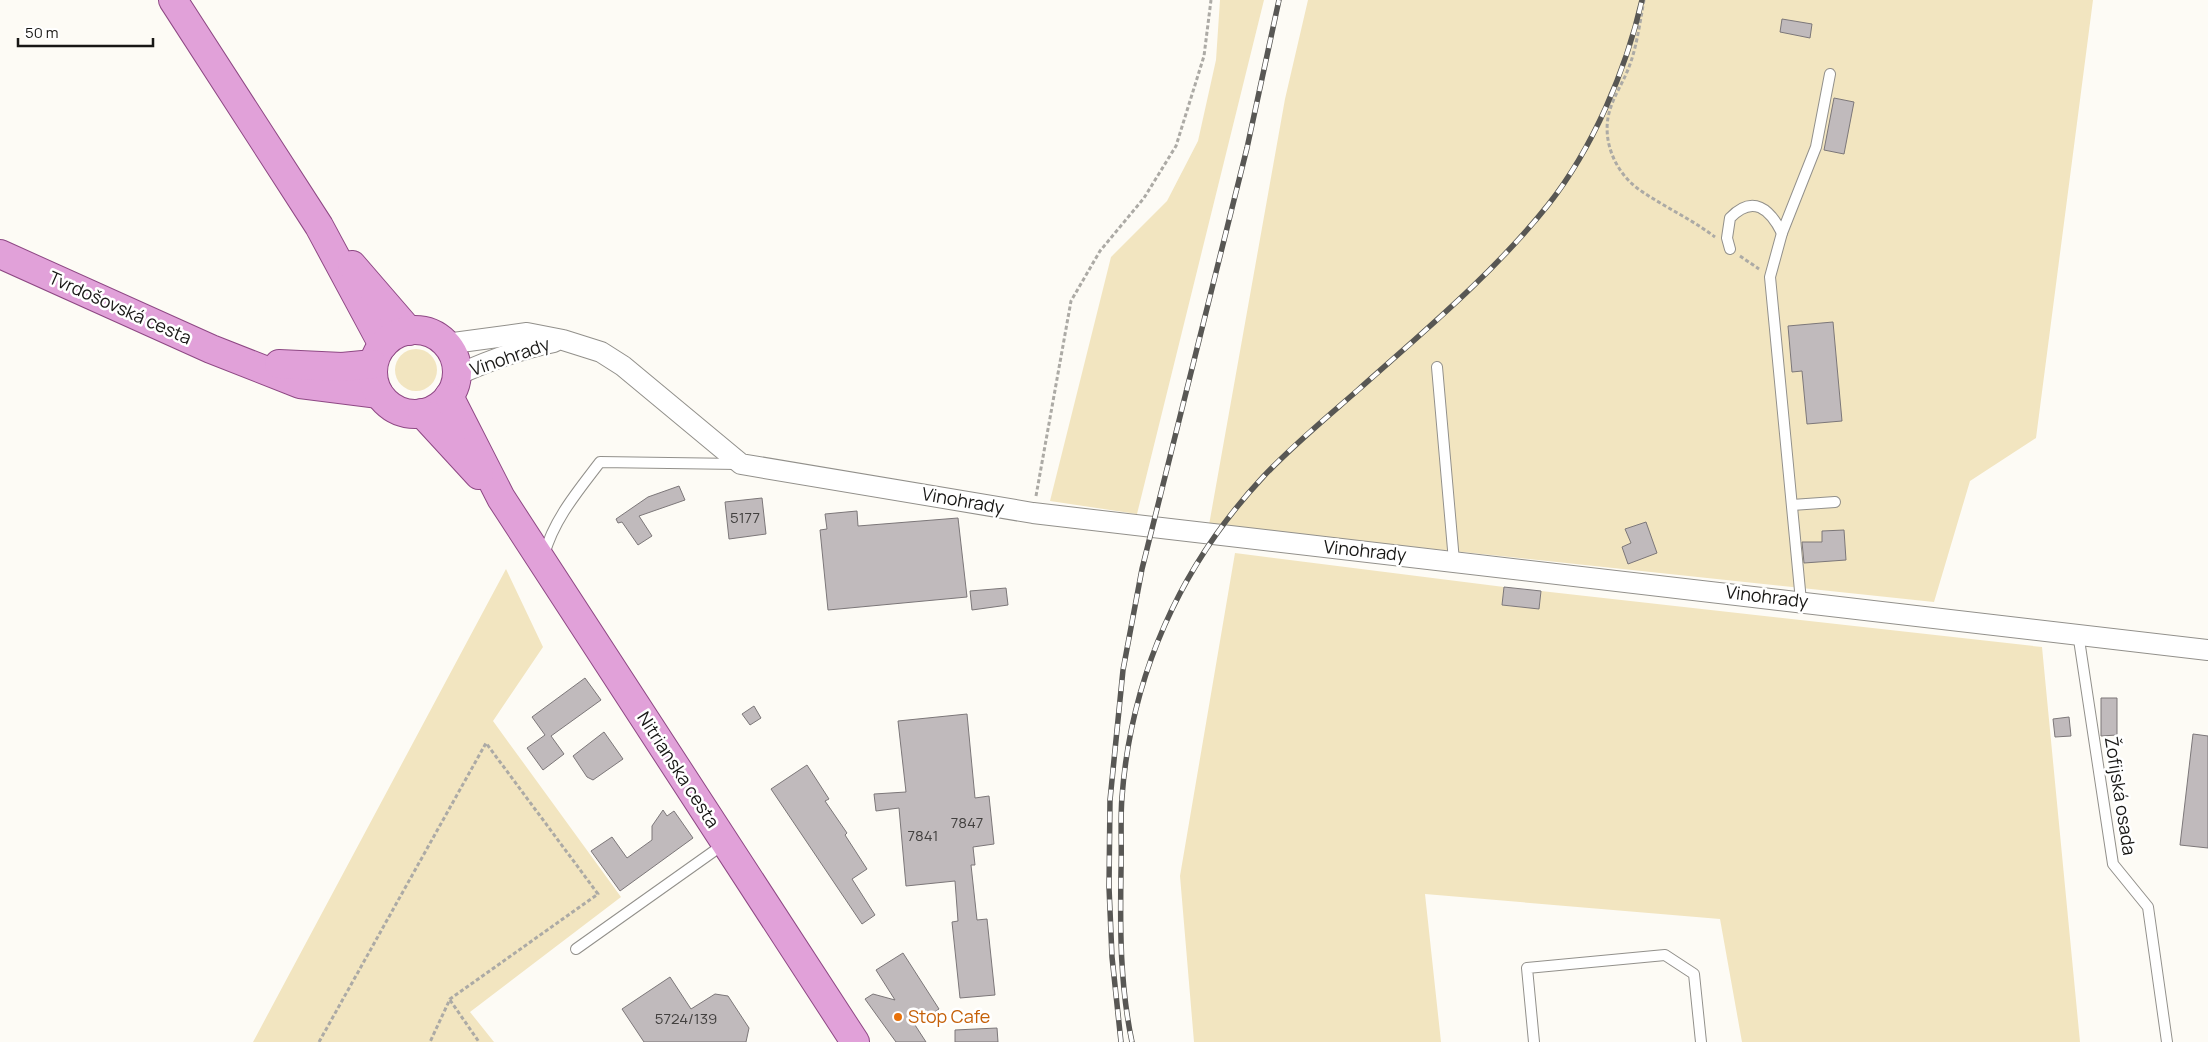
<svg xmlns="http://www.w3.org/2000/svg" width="2208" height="1042" viewBox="0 0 2208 1042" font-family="Manrope,sans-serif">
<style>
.green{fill:#f2e5c0}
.building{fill:#c0babc;stroke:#7c7779}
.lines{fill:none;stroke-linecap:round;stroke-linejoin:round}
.service-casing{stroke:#92908b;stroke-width:12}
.minor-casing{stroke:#92908b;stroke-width:22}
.primary-casing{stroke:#8e4884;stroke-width:30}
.path{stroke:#acaaa5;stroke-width:3;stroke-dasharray:4 2.5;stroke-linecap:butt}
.service{stroke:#fff;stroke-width:10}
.minor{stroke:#fff;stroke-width:20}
.primary{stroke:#e1a1d9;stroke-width:28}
.rail-casing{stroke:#585754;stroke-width:5.5}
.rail{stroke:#fff;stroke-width:4;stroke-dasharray:11;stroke-linecap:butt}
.food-dot{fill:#e8710a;stroke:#fff;stroke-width:2}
.labels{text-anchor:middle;stroke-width:5;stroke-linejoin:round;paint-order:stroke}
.number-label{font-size:15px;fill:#42403f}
.street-label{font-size:18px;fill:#181715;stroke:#fff}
.food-label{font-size:18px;fill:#c56008;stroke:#fff;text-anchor:start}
</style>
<rect width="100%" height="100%" fill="#fdfbf5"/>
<g class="green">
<polygon points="1220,0 1264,0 1137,514 1050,501 1111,257 1167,201 1198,141 1216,60"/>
<polygon points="1308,0 2093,0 2036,438 1970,481 1934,602 1209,525 1285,99"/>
<circle cx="416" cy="370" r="21"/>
<polygon points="1235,553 1504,587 1502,605 1539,609 1541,591 2042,647 2080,1042 1742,1042 1720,919 1425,894 1441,1042 1194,1042 1180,876"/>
<polygon points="506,569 543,647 493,721 621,897 470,1012 494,1042 253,1042"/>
</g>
<g class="building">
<polygon points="1782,19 1812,24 1810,38 1780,32"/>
<polygon points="1834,98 1854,102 1844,154 1824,150"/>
<polygon points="1833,322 1842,421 1807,424 1802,371 1792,372 1788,326"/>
<polygon points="679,486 685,500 639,516 652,536 638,545 622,522 618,523 616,519 648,497"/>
<polygon points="762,498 766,534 729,539 725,502"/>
<polygon points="857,511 858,526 958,518 967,597 828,610 820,530 827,529 825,514"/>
<polygon points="1646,522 1657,553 1628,564 1622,547 1631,543 1625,529"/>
<polygon points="1844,530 1846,560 1804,563 1802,542 1822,542 1822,531"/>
<polygon points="1504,587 1541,591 1539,609 1502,605"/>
<polygon points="1006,588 1008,605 972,610 970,591"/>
<polygon points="585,678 601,700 551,736 564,754 543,770 527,748 545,735 532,717"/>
<polygon points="2101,698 2117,698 2117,735 2101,736"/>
<polygon points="754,706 761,718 750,725 742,714"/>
<polygon points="967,714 975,798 989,796 994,844 973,847 975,865 971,865 977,920 987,919 995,995 960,998 952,922 958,921 955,881 906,886 899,808 876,811 874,794 906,792 898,721"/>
<polygon points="2069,717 2071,736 2055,737 2053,719"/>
<polygon points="604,732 623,759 593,780 587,777 573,756"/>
<polygon points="2193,734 2208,736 2208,848 2180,845"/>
<polygon points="807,765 829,799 825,801 847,833 845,835 867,869 852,879 875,915 862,924 771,789"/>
<polygon points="663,810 667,816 674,811 693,838 620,891 591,851 612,837 627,858 652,840 652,826"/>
<polygon points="903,953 939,1009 915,1025 926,1042 896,1042 865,999 873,994 895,1000 876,970"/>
<polygon points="670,977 691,1009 715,994 728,996 749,1028 746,1042 644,1042 622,1009"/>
<polygon points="997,1028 998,1042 955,1042 955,1030"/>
</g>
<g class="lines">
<g class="service-casing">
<g id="service">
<path d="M1730 249 1727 238 1730 218C1753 194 1770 209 1782 233"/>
<polyline points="1437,367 1454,561"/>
<polyline points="1792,505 1835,502"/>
<path d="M544 555C554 519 578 491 600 462L738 464"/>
<polyline points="1801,601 1770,277 1782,233 1816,147 1830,74"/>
<polyline points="2078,633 2113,864 2148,907 2167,1042"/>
<polyline points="576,949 724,844"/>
<polyline points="1534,1042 1527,968 1665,955 1694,974 1701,1042"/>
</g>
</g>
<g class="minor-casing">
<g id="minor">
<polyline points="446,344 527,333 563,340 601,352 623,366 741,464 1033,513 2208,650"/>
<path d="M457 375C488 361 519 349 554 342"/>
</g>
</g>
<g class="primary-casing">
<g id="primary">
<polyline points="173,0 319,226 383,345"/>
<polyline points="0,254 211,349 300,384 379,394"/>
<polyline points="352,265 409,331"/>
<circle cx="415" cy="372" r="42"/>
<polyline points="279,364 342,367 373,364"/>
<polyline points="449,396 501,498 855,1042"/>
<polyline points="422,413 479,475"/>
</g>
</g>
<g class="path">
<path d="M1644 0C1640 22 1637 46 1629 67 1623 83 1613 97 1609 113 1602 141 1615 171 1637 188 1662 206 1690 218 1715 237"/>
<polyline points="1740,256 1759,269"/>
<polyline points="1036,496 1071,301 1100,251 1144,198 1176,146 1204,56 1211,0"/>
<polyline points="450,1000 479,1042"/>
<polyline points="319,1042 486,743 598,894 450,999 430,1042"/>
</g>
<use href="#service" class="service"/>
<use href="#minor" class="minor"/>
<use href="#primary" class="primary"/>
<g class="rail-casing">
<g id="rail">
<polyline points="1121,1042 1112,957 1109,887 1110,800 1123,670 1142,569 1247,148 1279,0"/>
<path d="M1132 1042C1120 985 1120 929 1121 871 1122 846 1120 821 1122 797 1131 676 1180 566 1263 477 1292 446 1326 418 1358 390 1423 332 1493 274 1548 205 1593 148 1626 70 1642 0"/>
</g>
</g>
<use href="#rail" class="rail"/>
</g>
<circle class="food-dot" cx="898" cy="1017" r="5"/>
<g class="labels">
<g class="number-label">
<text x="745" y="523">5177</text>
<text x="967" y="828">7847</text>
<text x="923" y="841">7841</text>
<text x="686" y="1024">5724/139</text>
</g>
<g class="street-label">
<text transform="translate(120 308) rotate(24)" y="6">Tvrdošovská cesta</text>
<text transform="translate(510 357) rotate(-19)" y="6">Vinohrady</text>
<text transform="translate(963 501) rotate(10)" y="6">Vinohrady</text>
<text transform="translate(1365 551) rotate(6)" y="6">Vinohrady</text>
<text transform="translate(1767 597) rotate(7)" y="6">Vinohrady</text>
<text transform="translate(678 770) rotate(57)" y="6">Nitrianska cesta</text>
<text transform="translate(2120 796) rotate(81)" y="6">Žofijská osada</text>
</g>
<g class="food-label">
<text x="908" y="1023">Stop Cafe</text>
</g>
</g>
<path d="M18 38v8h135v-8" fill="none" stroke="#181715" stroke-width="2.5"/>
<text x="25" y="38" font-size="15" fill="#181715" stroke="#ffffff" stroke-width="4" paint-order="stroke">50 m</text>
</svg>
